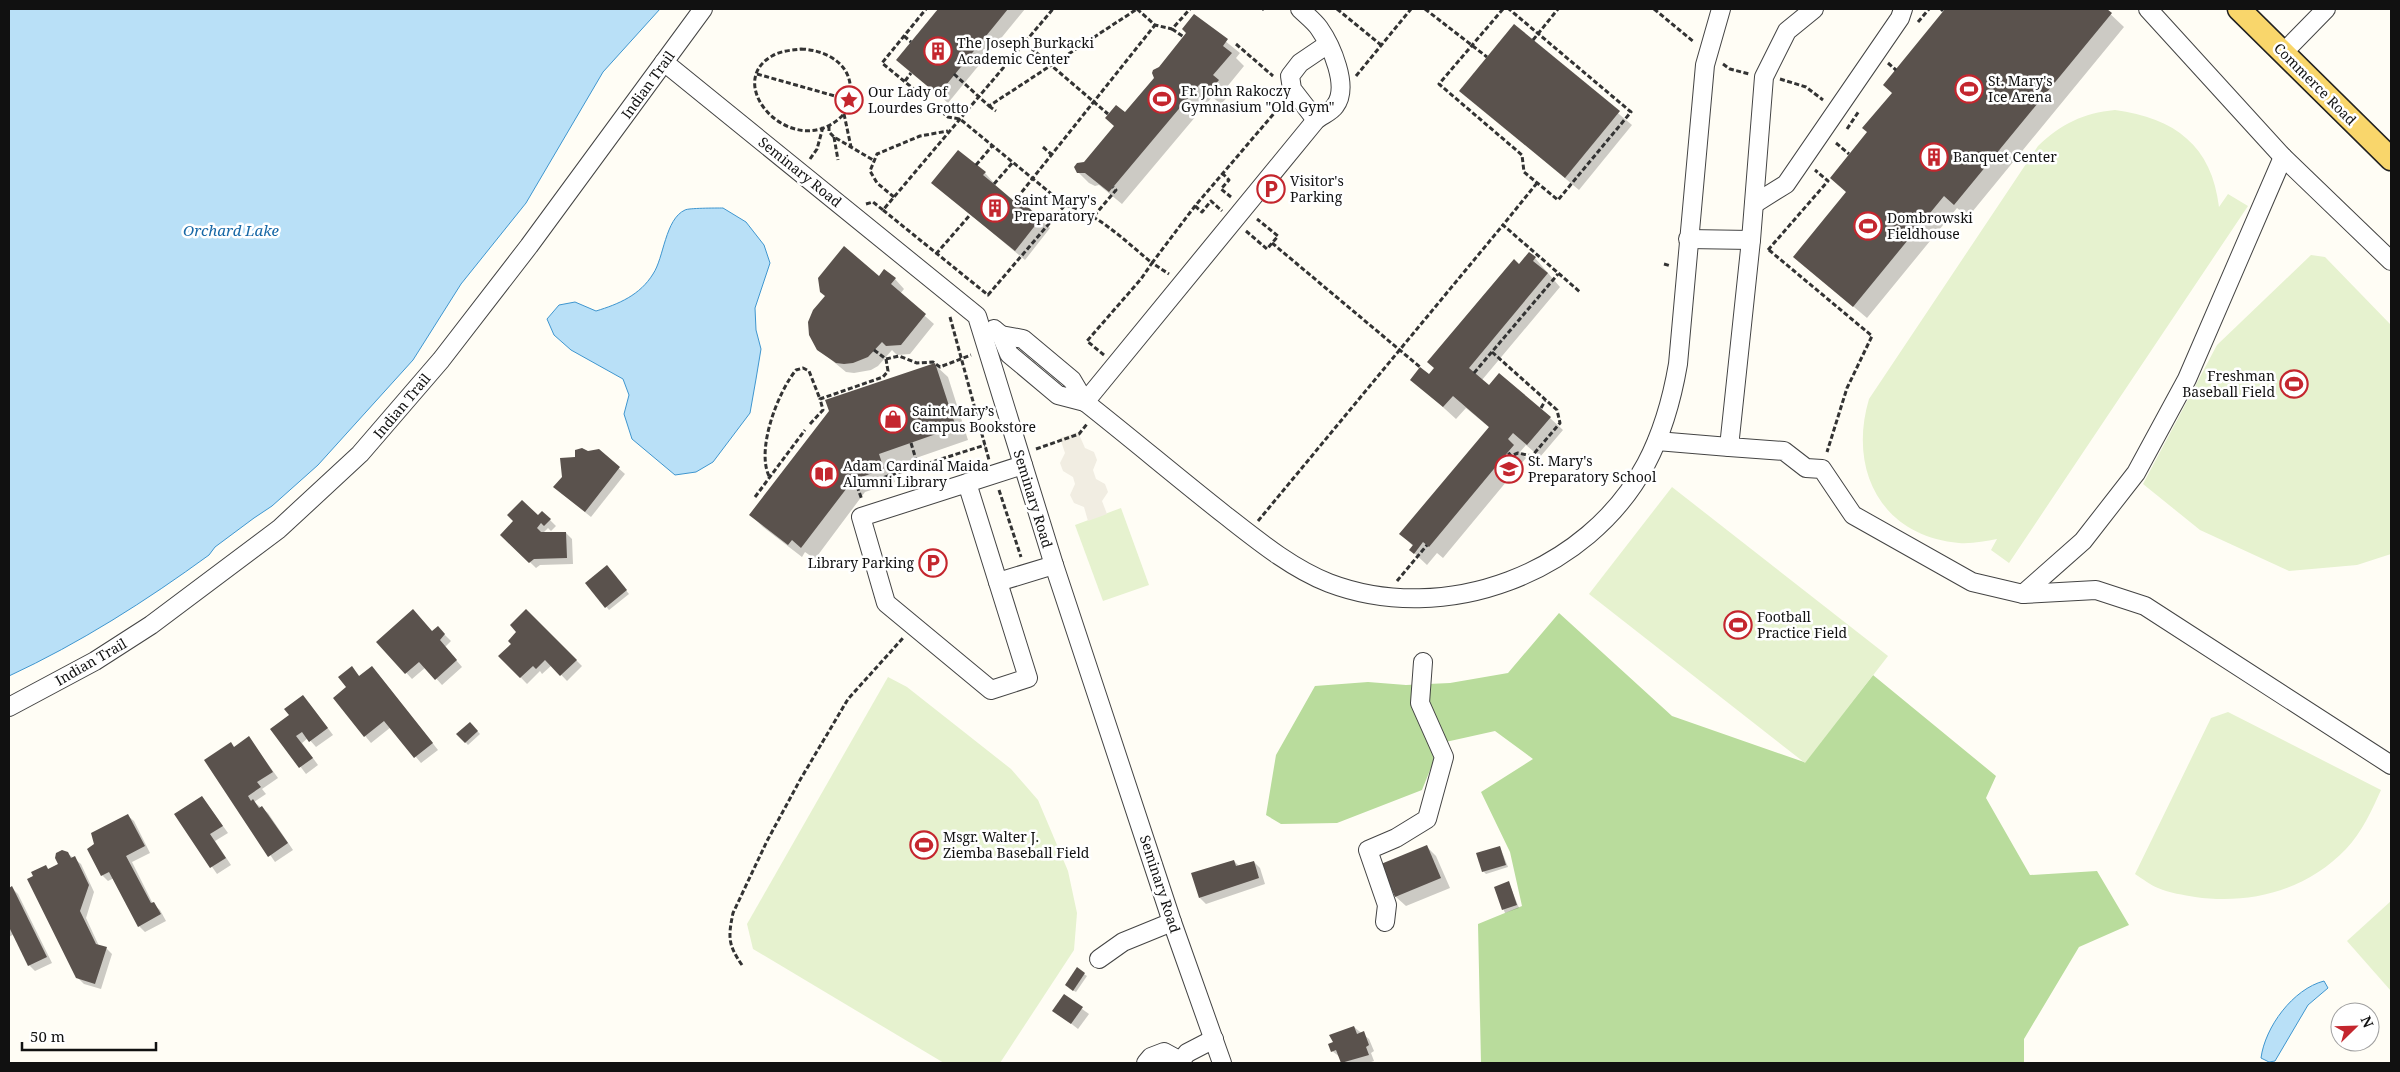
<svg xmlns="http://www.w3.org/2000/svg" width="2400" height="1072" viewBox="0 0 2400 1072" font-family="'Noto Serif',serif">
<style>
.forest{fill:#b9dc9c}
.pitch{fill:#e6f2cf}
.plaza{fill:#f1ede2}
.water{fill:#b9e0f7;stroke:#3f96cf}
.shadow{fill:#0003}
.building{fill:#5a524d}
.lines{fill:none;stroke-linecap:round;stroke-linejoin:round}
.minor-casing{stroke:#444;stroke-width:20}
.major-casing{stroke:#222;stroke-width:25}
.path{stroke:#333;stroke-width:3;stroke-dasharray:5 2.5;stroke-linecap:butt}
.minor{stroke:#fff;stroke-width:18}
.major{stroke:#f9d66b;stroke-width:22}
.labels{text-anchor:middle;stroke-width:5;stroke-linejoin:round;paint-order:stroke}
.poi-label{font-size:14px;fill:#111;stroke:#fff;text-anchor:start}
.street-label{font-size:14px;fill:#111;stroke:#fff}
.water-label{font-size:15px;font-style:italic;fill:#1768a6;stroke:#fff}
</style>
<rect width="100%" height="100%" fill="#fffdf5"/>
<polygon class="forest" points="1559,613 1672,716 1804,762 1873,675 1996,776 1986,798 2030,875 2097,871 2129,925 2079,947 2024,1039 2024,1063 1481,1063 1478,924 1522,906 1510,852 1481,792 1533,759 1495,731 1441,743 1422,790 1337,823 1281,824 1266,815 1276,755 1315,686 1368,682 1406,685 1450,683 1508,673"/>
<g class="pitch">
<path d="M2115 110C2175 118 2212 146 2219 207L2228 194 2248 206 2009 563 1991 550 1997 539C1985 541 1972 544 1959 543 1881 536 1848 470 1869 399L2038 146C2061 124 2083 113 2115 110Z"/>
<polygon points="2311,255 2325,257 2391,325 2391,554 2357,565 2289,571 2200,530 2143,484 2217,345"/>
<polygon points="1672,487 1888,656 1805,763 1589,594"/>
<polygon points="1121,508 1149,585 1103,601 1075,525"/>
<polygon points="888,677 907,687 1011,769 1038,800 1068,871 1077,913 1074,950 1000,1063 944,1063 753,949 747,924"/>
<path d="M2228 712 2381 790C2372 810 2362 832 2346 849 2307 890 2251 905 2195 897 2184 895 2169 893 2158 888 2150 885 2143 879 2135 874L2211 718Z"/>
<polygon points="2391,901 2391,991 2347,941"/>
</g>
<polygon class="plaza" points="1078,432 1085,448 1094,452 1097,460 1093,470 1096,479 1105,484 1108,492 1102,501 1107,514 1088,521 1084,507 1074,503 1070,495 1075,484 1073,477 1063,471 1060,463 1065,453 1060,438"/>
<g class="water">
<path d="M9 9H660L603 72 526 203 461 284 413 360 318 465 272 506 254 518 215 547 209 555C146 601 80 643 9 676Z"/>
<path d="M723 208 746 222 764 245 770 263 755 308 756 330 761 349 756 379 750 413 713 462 696 472 675 475 632 439 624 414 629 395 623 379 571 350 554 335 547 319 559 305 575 302 596 311C619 304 640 295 653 274 664 258 665 219 685 210 688 208 716 208 723 208Z"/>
<path d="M2324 981 2328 988 2308 1005 2275 1061 2269 1062 2261 1058C2265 1027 2293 989 2324 981Z"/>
</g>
<g class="shadow">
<polygon points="940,9 1025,9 948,103 898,60"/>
<polygon points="1947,9 2105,9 2124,27 1968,217 1957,208 1867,318 1795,257 1847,193 1869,132 1893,93 1885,85"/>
<polygon points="1194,16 1240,53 1236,58 1244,66 1226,88 1231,93 1221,104 1212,97 1122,204 1099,185 1095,186 1089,183 1076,170 1085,164 1156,78 1159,68 1188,33"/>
<polygon points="1514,26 1632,125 1579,190 1461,91"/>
<polygon points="959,152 985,173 994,183 993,185 1014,202 1017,200 1050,228 1025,260 933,183"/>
<polygon points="1535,258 1560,287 1482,380 1490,386 1550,418 1563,430 1540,457 1526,445 1520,452 1526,458 1443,558 1437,553 1427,565 1411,550 1413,546 1401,534 1490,428 1466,408 1456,419 1412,379 1429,376 1519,266"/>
<polygon points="879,277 895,279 904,289 900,294 934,324 910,354 897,355 892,350 878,366 871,370 854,373 846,372 818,349"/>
<polygon points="935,365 948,377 968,440 890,467 895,482 865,492 815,559 805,552 802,557 763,527 750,514"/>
<polygon points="598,450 625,474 591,517 561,493 576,458"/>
<polygon points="542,512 556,526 551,531 548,528 543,533 566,533 572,539 573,564 540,565 536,568 502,535 538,517"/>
<polygon points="609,569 629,594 609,610 586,583"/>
<polygon points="526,610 582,666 567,681 552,665 542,674 540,671 527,684 500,656 512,644"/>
<polygon points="432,633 444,634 451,641 445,647 462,667 442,685 426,667 412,679 378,642"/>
<polygon points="352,668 360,677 378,674 438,750 421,763 391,727 371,743 334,698 347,687"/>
<polygon points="309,703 333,735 316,747 308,738 302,743 318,765 306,774 272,729"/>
<polygon points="470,723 480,734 468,745 458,734"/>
<polygon points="249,738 278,778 262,789 266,794 254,802 268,813 293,850 275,862 206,760 234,748"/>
<polygon points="202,797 228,833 215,841 231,865 217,874 176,815"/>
<polygon points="127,815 134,821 150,853 132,862 153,904 160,910 166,921 145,932 139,926 114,878 108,881 102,875"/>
<polygon points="1427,847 1436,856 1450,888 1406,906 1396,897 1383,865"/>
<polygon points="1500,847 1508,867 1486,874 1483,871"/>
<polygon points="67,853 81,864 94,892 86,918 99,946 106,948 112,954 101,989 84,984 77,977 45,866 49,870 60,865"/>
<polygon points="1234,861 1239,866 1254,862 1260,868 1265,884 1206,904 1200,898"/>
<polygon points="1509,883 1519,908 1505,913 1495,888"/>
<polygon points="12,888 18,894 52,963 35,971 29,965 14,934 9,937 9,889"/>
<polygon points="1084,974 1087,976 1076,992 1069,988"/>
<polygon points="1064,996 1089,1014 1078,1029 1054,1010"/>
<polygon points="1354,1027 1369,1039 1374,1051 1371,1053 1374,1061 1368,1063 1342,1063 1340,1057 1332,1051"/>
</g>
<g class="building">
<polygon points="938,9 1008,9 938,95 896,60"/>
<polygon points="1945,9 2107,9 2112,13 1954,205 1944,196 1853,307 1793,257 1846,192 1830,178 1867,132 1862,128 1892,93 1883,85"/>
<polygon points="1194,14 1228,39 1223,46 1232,53 1213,75 1219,80 1208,93 1199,85 1109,192 1085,173 1077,173 1074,167 1077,163 1084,162 1114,126 1105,118 1116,105 1125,112 1154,78 1152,73 1153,70 1159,67 1186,33 1182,29"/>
<polygon points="1514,24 1620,111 1565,178 1459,91"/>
<polygon points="958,150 986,172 983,175 994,184 1014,201 1017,198 1041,218 1015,251 931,183"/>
<polygon points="844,246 879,276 884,269 896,278 891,284 926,314 901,345 886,346 882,342 868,357 853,363 844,364 836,363 817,350 809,335 808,322 813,310 825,296 820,292 818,278"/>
<polygon points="1529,252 1536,257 1533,261 1548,273 1469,368 1489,385 1499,373 1551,417 1527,445 1513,433 1508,439 1514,445 1508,452 1429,547 1423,542 1414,554 1409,550 1413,545 1399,534 1489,427 1453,396 1443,407 1410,380 1420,367 1429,374 1434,368 1427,362 1514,259 1519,264"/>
<polygon points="935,363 956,427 879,454 884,469 853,480 801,548 792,540 788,545 749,515 829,411 825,400"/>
<polygon points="582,448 588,451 599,449 620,467 585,512 553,487 562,477 560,458 575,457 575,450"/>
<polygon points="522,500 538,515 542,511 551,519 544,526 541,523 537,528 541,532 566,532 567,558 534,559 529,563 500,535 513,521 507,515"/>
<polygon points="607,565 627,590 605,608 585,583"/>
<polygon points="413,609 432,631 438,626 445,634 440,640 457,660 435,680 419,662 405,674 376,642"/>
<polygon points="526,609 577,660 560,676 545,660 536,669 533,666 520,678 498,656 511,644 508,641 516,632 510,625"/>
<polygon points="352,666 359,676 372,666 433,743 414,758 384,721 364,737 333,698 346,687 338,677"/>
<polygon points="303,695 328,728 309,742 302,732 296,736 313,758 299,768 270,729 289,715 284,709"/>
<polygon points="470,722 478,731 465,743 456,734"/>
<polygon points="249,736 273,772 257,782 261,787 248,796 251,801 253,799 259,808 262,806 288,843 268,857 204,760 231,742 234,747"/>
<polygon points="202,796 223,826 210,834 226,858 210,868 174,814"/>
<polygon points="128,814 145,846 126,856 151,903 154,902 161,914 138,927 109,872 101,876 87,849 94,844 91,833"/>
<polygon points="1427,845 1441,878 1395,897 1381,864"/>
<polygon points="1500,846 1506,865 1482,872 1476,853"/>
<polygon points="62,850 68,852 71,858 75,856 89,885 80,911 96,944 107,947 95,984 76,978 27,879 33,876 31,872 46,865 48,869 58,864 55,858 56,853"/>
<polygon points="1234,860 1236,866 1254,861 1259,878 1199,898 1191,873"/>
<polygon points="1509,881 1517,905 1502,910 1494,887"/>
<polygon points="12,886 47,957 28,966 9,927 9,888"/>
<polygon points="1077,967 1085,973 1073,991 1065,985"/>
<polygon points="1064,994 1083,1007 1071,1024 1052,1011"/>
<polygon points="1354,1026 1357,1034 1364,1031 1369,1045 1366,1047 1369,1055 1341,1063 1336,1050 1331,1052 1328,1044 1333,1042 1329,1035"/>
</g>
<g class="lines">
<g class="minor-casing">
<g id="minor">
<polyline points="2148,9 2283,157 2391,261"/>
<polyline points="2283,53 2326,9"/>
<polyline points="664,62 977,316 1054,565 1172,922 1222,1063"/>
<polyline points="1316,120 1292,89 1290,76 1300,63 1328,44"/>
<polyline points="1754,204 1786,184 1900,18 1903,9"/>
<polyline points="1688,239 1751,240 1764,77 1787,31 1814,9"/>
<polyline points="1751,240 1729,447 1784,451 1806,468 1822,469 1853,515 1972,582 2023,594 2096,590 2145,606 2391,765"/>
<polyline points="994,329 1001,335 1009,354 1058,395 1085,402"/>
<path d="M1001 335 1023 339 1072 380 1085 402C1132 439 1178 478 1225 515 1257 540 1291 568 1329 583 1445 627 1588 573 1646 464 1663 432 1672 399 1678 364L1705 65 1721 9"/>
<path d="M1085 402 1316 120C1322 115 1331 112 1335 106 1350 87 1331 45 1319 28 1314 21 1306 15 1300 9"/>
<polyline points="1657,441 1729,447"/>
<polygon points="967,483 1028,678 991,690 886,603 861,517"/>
<polyline points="967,483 1023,465"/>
<polyline points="998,582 1054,565"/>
<polyline points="2023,594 2083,541 2136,473 2187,379 2283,157"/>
<polyline points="9,707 95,661 151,625 279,529 360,454 441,360 529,246 703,9"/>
<polyline points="1385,922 1387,905 1368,850 1396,838 1427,819 1444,757 1420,703 1423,662"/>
<polyline points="1099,959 1123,942 1172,922"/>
<polyline points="1146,1063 1151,1057 1164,1052 1175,1058 1179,1063"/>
<polyline points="1179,1063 1187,1053 1214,1039"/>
</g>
</g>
<g class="major-casing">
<polyline id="major" points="2239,9 2391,159"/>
</g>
<g class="path">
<polyline points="1137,9 1155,25 1172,29 1190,9"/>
<polyline points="1263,9 1264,10"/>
<polyline points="1337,9 1381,45"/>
<polyline points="1425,9 1487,57"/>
<polyline points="1503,9 1439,84 1522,155 1524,172 1558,200 1631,112 1509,9"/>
<polyline points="1654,9 1694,42"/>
<polyline points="1941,9 1943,11"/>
<polyline points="1918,22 1929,9"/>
<polyline points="1172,29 1184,37"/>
<polyline points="904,36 911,42"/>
<polyline points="1533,40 1558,9"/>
<polyline points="1025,43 1108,114"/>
<polyline points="1236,44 1273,76"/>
<path d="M801 49C827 50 854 65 850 95 848 102 847 110 842 116 794 163 721 85 772 56 780 51 792 50 801 49Z"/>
<polyline points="1888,63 1896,70"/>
<polyline points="1723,64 1730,69 1749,74"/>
<polyline points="757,74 849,100"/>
<polyline points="954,74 989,106 1137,9"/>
<polyline points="1356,76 1411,9"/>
<polyline points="1780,79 1806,87 1823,100"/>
<polyline points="905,81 911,73"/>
<polyline points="989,106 996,111"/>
<polyline points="844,114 851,147"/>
<polyline points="829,126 829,132 834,137 873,160"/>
<polyline points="1847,129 1859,111"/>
<polyline points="834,137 838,160"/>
<polyline points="1836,143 1849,154"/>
<polyline points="1043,147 1051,154"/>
<polyline points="810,159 817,149 823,127"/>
<polyline points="976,165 993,145"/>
<polyline points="1222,173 1229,180 1221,189 1231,197"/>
<polyline points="1537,183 1503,225 1580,292"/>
<polyline points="994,184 1013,162"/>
<polyline points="894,197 877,183 870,171 877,154 920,136 948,131"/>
<polyline points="1017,198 1155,25"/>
<polyline points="866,204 873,202 883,210 1053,9"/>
<path d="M1065 205C1099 214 1125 241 1152 263L1195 206 1282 104"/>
<polyline points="1195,206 1202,212 1211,201 1222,211"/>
<polyline points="883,210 988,295 1065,205 960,119 948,117 882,63 926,9"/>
<polyline points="1094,216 1116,190 1113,187"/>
<polyline points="1246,231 1267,249 1278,236 1257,219"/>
<polyline points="1272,243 1420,367"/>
<polyline points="1768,250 1828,181 1815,170"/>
<polyline points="1769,250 1872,336 1847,388 1827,452"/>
<polyline points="936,254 970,215"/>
<polyline points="1664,264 1671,266"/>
<polyline points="950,317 989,460"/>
<polyline points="874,350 886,359 899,356 917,363 933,362 940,367 971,355"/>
<polyline points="1492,352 1557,410 1560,423 1532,456 1518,453 1511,456 1508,452"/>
<polyline points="1104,355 1087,341 1141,279 1152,263 1169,274"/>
<polyline points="1474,373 1558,274"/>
<polyline points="1541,408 1545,401"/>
<polyline points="810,424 823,410 820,399 883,377 888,371 886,359"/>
<polyline points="911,443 918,466"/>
<polyline points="1036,449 1079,434 1087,424"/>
<path d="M769 476C756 449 778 392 796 370L803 368 809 371 820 399"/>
<polyline points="848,485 857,486 985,445"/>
<polyline points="857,486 862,500"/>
<polyline points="999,490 1021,557"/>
<polyline points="755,497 805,430"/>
<polyline points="1258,521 1503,225"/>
<polyline points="1397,581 1427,545"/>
<path d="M742 965C728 945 728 937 733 913L767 841 800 780 848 699 903 638"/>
</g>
<use href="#minor" class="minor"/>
<use href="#major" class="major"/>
</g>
<defs>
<g id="building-ring" transform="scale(1.4375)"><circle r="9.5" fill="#fff" stroke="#c4262e" stroke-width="1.5"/><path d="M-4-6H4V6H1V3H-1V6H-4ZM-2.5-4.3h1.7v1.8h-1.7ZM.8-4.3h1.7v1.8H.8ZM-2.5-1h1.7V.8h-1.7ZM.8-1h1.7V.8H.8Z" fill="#c4262e"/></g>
<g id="stadium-ring" transform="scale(1.4375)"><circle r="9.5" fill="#fff" stroke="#c4262e" stroke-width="1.5"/><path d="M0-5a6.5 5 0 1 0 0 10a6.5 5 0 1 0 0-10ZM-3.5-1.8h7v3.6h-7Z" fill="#c4262e"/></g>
<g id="sight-ring" transform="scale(1.4375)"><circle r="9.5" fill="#fff" stroke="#c4262e" stroke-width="1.5"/><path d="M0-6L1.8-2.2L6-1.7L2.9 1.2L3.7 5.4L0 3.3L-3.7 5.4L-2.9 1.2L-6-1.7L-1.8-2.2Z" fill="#c4262e"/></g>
<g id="parking-ring" transform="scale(1.4375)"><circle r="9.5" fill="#fff" stroke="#c4262e" stroke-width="1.5"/><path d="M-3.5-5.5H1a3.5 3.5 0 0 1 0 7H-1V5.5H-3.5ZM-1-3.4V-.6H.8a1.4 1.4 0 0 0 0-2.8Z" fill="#c4262e"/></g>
<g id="shop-ring" transform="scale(1.4375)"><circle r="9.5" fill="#fff" stroke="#c4262e" stroke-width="1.5"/><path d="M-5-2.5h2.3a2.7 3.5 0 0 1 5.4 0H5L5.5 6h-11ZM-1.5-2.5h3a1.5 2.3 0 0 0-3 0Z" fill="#c4262e"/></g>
<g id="school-ring" transform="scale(1.4375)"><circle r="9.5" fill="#fff" stroke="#c4262e" stroke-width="1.5"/><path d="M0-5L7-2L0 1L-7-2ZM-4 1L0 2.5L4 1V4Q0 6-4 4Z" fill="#c4262e"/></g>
<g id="library-ring" transform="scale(1.4375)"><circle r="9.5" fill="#fff" stroke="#c4262e" stroke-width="1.5"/><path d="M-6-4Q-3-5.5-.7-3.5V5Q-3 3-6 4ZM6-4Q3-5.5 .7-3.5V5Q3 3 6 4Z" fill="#c4262e"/></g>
</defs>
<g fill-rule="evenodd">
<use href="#building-ring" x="938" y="51"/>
<use href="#stadium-ring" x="1969" y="89"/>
<use href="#stadium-ring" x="1162" y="99"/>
<use href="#sight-ring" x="849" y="100"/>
<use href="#building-ring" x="1934" y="157"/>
<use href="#parking-ring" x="1271" y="189"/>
<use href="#building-ring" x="995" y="208"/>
<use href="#stadium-ring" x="1868" y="226"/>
<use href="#stadium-ring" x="2294" y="384"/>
<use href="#shop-ring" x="893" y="419"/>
<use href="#school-ring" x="1509" y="469"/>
<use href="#library-ring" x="824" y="474"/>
<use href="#parking-ring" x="933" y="563"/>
<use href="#stadium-ring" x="1738" y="625"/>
<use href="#stadium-ring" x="924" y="845"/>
</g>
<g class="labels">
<g class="poi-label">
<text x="957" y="48">The Joseph Burkacki<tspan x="957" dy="16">Academic Center</tspan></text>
<text x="1988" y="86">St. Mary's<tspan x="1988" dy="16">Ice Arena</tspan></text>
<text x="1181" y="96">Fr. John Rakoczy<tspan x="1181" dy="16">Gymnasium "Old Gym"</tspan></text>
<text x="868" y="97">Our Lady of<tspan x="868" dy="16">Lourdes Grotto</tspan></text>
<text x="1953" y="162">Banquet Center</text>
<text x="1290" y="186">Visitor's<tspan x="1290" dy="16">Parking</tspan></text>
<text x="1014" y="205">Saint Mary's<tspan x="1014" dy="16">Preparatory</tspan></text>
<text x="1887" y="223">Dombrowski<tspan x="1887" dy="16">Fieldhouse</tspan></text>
<text x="2275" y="381" text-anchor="end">Freshman<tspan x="2275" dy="16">Baseball Field</tspan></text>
<text x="912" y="416">Saint Mary’s<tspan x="912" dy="16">Campus Bookstore</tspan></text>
<text x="1528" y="466">St. Mary's<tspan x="1528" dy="16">Preparatory School</tspan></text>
<text x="843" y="471">Adam Cardinal Maida<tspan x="843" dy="16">Alumni Library</tspan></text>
<text x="914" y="568" text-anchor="end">Library Parking</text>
<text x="1757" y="622">Football<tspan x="1757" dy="16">Practice Field</tspan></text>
<text x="943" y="842">Msgr. Walter J.<tspan x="943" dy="16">Ziemba Baseball Field</tspan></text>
</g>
<g class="street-label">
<text transform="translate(2315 84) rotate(45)" y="5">Commerce Road</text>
<text transform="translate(648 85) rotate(-54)" y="5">Indian Trail</text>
<text transform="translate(800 172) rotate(39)" y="5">Seminary Road</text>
<text transform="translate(402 406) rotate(-50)" y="5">Indian Trail</text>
<text transform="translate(1033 499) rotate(73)" y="5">Seminary Road</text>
<text transform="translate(91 662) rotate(-30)" y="5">Indian Trail</text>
<text transform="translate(1160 884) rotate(72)" y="5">Seminary Road</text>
</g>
<g class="water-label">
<text x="231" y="236">Orchard Lake</text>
</g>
</g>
<rect width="2400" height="1072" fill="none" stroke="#111111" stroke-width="20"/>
<g transform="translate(2355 1027) rotate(67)"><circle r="24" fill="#ffffff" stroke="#a0a0a0"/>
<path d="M0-4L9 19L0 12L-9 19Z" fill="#c4262e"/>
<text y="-8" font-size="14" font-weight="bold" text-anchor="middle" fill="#111111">N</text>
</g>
<path d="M22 1042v8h134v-8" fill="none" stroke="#111111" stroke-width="2.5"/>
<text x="30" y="1042" font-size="15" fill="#111111" stroke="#ffffff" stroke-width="4" paint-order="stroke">50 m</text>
</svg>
